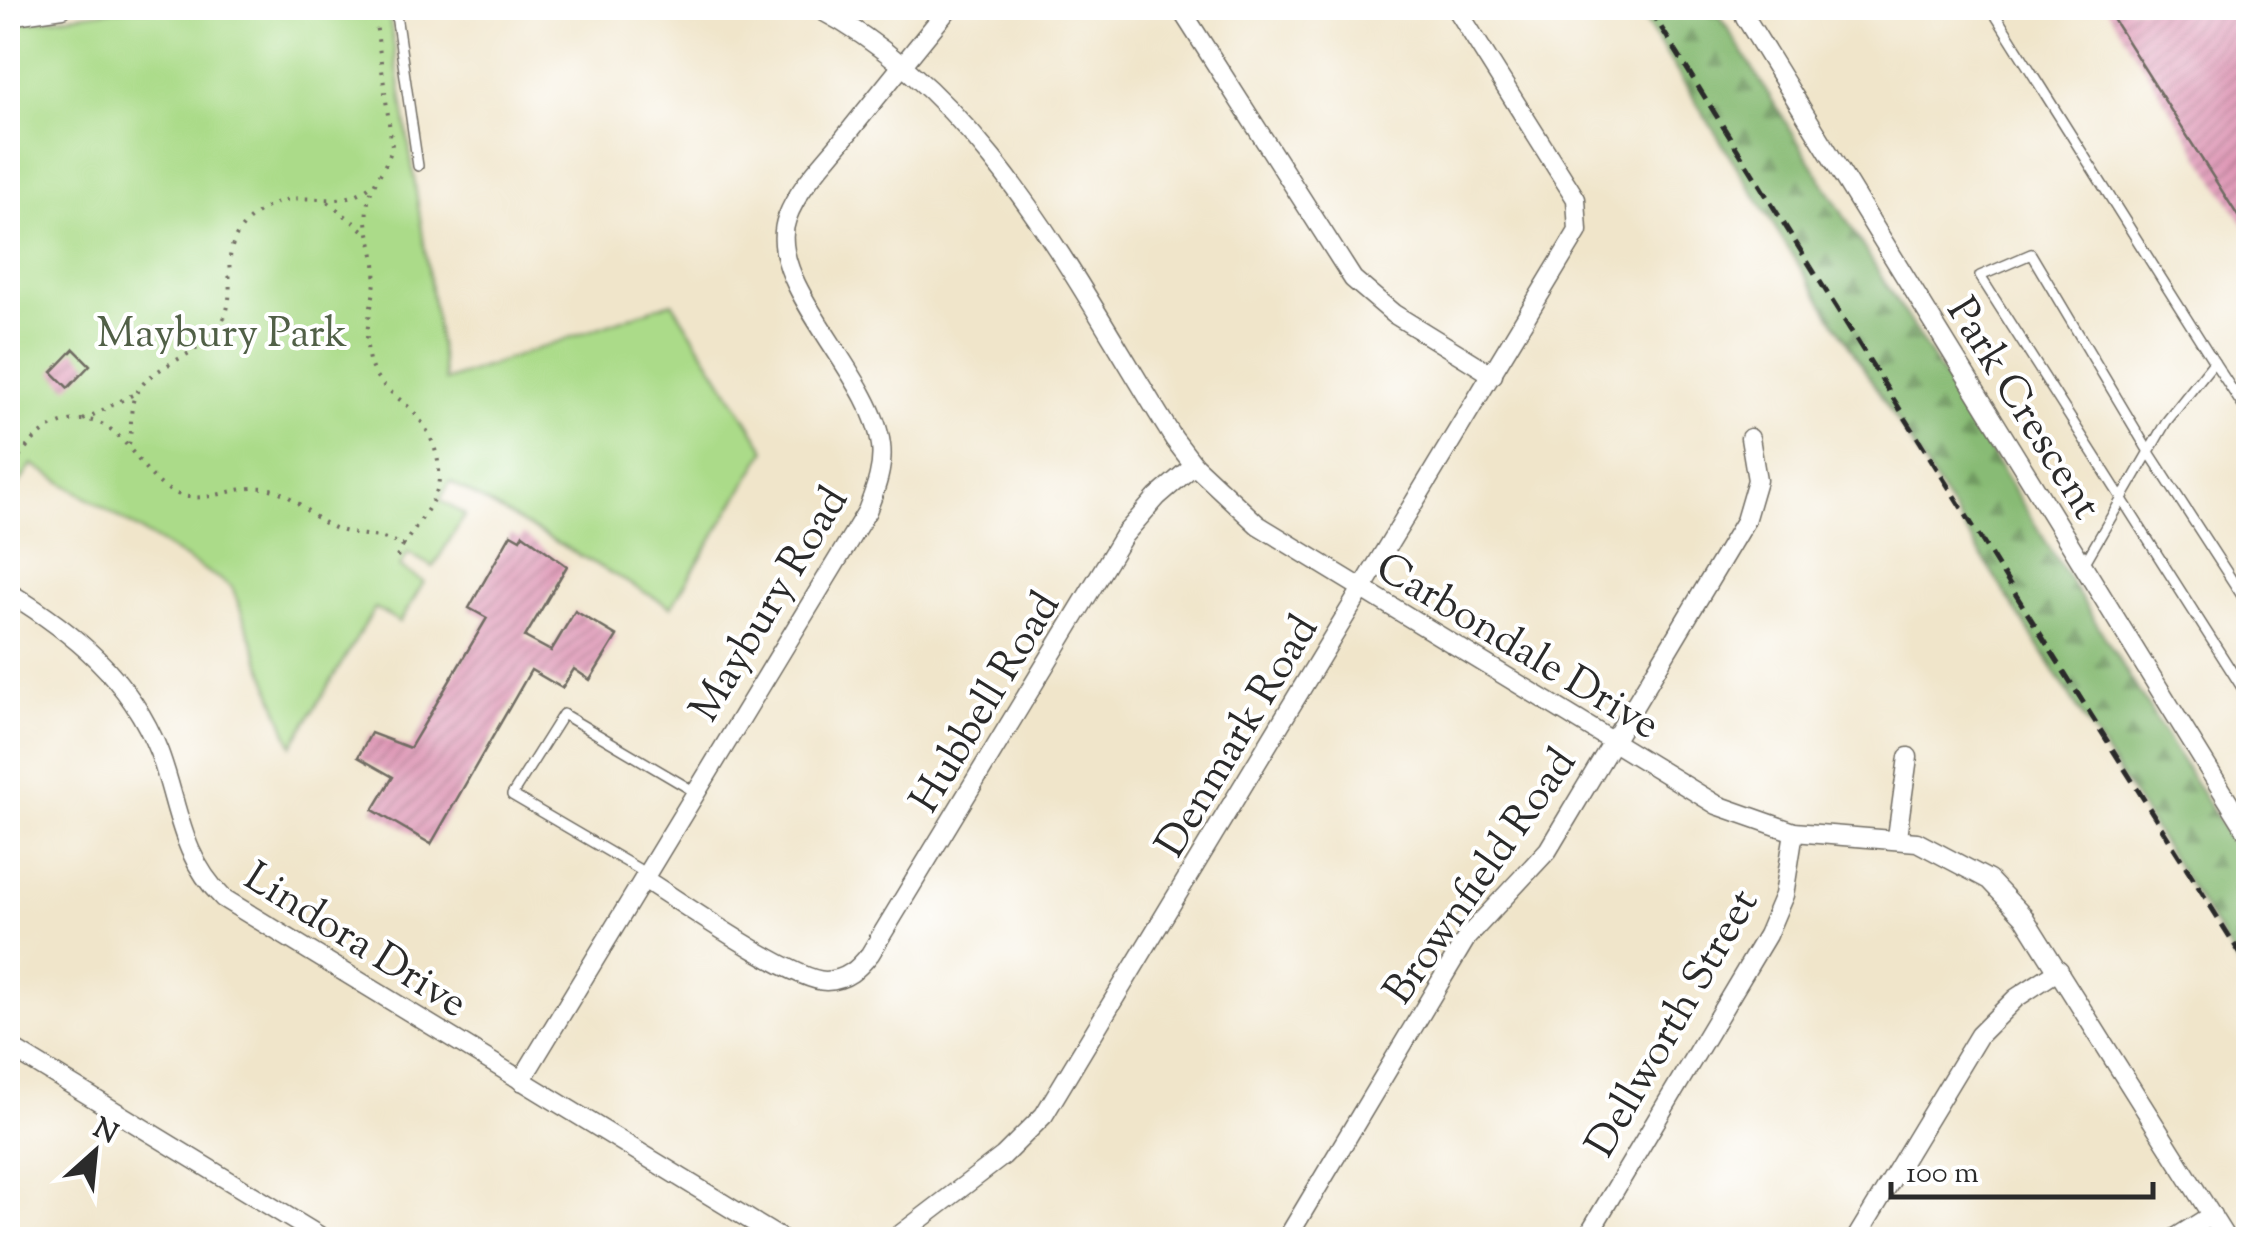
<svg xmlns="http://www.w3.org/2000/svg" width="2256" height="1247" viewBox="0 0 2256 1247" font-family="'Sorts Mill Goudy',serif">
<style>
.forest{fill:url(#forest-firs);stroke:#5a7350;stroke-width:2.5}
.green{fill:#abdb89;stroke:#6b835a;stroke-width:2.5}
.building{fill:url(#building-hatch)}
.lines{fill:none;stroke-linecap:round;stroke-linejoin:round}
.service-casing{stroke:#706c63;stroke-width:12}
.minor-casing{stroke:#706c63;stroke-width:21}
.path{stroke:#706c63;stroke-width:4;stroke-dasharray:2.5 8;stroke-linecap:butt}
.service{stroke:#fff;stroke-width:9}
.minor{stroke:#fff;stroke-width:18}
.rail{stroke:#2b2b2b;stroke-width:5;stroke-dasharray:15 8;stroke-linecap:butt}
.labels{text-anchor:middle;stroke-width:8;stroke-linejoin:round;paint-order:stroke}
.park-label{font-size:42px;fill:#516047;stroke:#fff}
.street-label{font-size:42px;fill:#2b2b2b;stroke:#fff}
</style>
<defs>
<pattern id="forest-firs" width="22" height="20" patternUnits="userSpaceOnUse" patternTransform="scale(2.5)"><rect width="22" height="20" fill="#88bb75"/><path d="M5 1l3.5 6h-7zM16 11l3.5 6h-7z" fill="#6f9860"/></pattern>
<pattern id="building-hatch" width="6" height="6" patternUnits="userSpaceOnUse" patternTransform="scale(2.5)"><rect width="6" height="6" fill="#dd93b2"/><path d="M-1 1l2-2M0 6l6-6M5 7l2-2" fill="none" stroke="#b37891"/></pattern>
</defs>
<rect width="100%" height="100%" fill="#fff"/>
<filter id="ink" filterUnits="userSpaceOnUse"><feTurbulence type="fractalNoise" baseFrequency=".01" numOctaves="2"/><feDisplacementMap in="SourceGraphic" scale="20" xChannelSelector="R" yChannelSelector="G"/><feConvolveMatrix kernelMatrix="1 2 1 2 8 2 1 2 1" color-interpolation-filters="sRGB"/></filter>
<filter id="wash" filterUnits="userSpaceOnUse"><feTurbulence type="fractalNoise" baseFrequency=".0048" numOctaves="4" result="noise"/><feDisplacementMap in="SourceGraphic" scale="40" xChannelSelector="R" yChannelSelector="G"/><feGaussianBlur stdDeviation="2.25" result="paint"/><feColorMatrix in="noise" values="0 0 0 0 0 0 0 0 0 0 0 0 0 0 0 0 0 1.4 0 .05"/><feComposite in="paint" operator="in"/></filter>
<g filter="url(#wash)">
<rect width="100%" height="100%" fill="#f0e5ca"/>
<polygon class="forest" points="1637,8 1715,8 2248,868 2248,979"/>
<polygon class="green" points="127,8 388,8 445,381 672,302 766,450 671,607 450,482 440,500 465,515 433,567 408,553 400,567 424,582 400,622 375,608 292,746 232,587 32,464 8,502 8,445 18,395 8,375 8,25"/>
<g id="blocks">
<g class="building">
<polygon points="2106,8 2248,8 2248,232"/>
<polygon points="74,349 90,365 68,388 52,372"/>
<polygon points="511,534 520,539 523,534 567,566 525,637 551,651 575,611 617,636 590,680 574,669 562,688 531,670 431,844 373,810 393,777 358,757 371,733 410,748 487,618 469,608"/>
</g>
</g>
</g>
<g filter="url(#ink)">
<use href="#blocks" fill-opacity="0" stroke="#706c63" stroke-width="2.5"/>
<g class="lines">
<g class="service-casing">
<g id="service">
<polyline points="395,8 418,166"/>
<polyline points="1738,8 1745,17 1762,8"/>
<polyline points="1991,8 2214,362 2166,422 2083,566"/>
<polyline points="2214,362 2248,414"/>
<polyline points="2248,605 2149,452 2031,254 1980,276 2248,697"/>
<polyline points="647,874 512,795 563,714 695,792"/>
</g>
</g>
<g class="minor-casing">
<g id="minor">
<path d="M817 8C988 97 1075 283 1174 439L1194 465 1258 525 1717 805 1794 832 1917 842 1989 880 2024 917 2227 1240"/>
<polyline points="1180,8 1353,279 1394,314 1493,375"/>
<polyline points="8,16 63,8"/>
<polyline points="1745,17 2248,833"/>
<path d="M8 592C73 632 130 678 159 752 179 805 180 856 223 898L783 1240"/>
<polyline points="1897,837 1908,757"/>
<path d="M644 879C678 900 792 981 826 981 847 980 858 969 870 954L1124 535 1157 497 1194 465"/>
<polyline points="8,1046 326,1240"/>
<path d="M521 1081 867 511C875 490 884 468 881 445 873 375 763 282 787 218 798 188 824 163 844 138 879 94 914 51 949 8"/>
<polyline points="893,1240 1003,1156 1044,1115 1578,231 1576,199 1456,8"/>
<polyline points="1286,1240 1467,937 1548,850 1745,521 1757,480 1750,438"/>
<polyline points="1585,1240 1767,935 1784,895 1794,832"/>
<polyline points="1855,1240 1979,1035 2016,998 2059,970"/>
<polyline points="2172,1240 2212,1215"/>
</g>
</g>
<g class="path">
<path d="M374 8 392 146C388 167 372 181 368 202 363 224 373 241 375 263 378 294 363 323 368 355 371 377 388 390 404 403 426 420 444 457 438 486 434 505 414 528 403 546"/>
<polyline points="328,202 367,233"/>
<polyline points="83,420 136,393"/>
<path d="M129 444C133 428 128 406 137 392 156 361 201 357 220 326 246 285 203 243 269 206 302 187 338 213 370 186"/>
<path d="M8 474C25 444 48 418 86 420 129 423 139 482 180 495 208 504 235 485 264 488 292 491 306 514 330 526 353 538 380 532 403 546L397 557"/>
</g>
<use href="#service" class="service"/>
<use href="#minor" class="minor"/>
<polyline class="rail" points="1649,8 2248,966"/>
</g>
</g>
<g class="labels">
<g class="park-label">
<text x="222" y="346">Maybury Park</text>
</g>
<g class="street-label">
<text transform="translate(2026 407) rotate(58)" y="15">Park Crescent</text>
<text transform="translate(767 603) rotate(-59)" y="15">Maybury Road</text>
<text transform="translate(1519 644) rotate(31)" y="15">Carbondale Drive</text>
<text transform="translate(983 701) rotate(-59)" y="15">Hubbell Road</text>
<text transform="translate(1235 735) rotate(-59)" y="15">Denmark Road</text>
<text transform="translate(1478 875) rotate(-55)" y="15">Brownfield Road</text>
<text transform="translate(357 938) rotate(32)" y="15">Lindora Drive</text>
<text transform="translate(1670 1022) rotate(-60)" y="15">Dellworth Street</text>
</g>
</g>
<rect width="2256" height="1247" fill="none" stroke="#fff" stroke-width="40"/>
<g transform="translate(95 1152) rotate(27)" stroke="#ffffff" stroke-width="8" paint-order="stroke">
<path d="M0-8L18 38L0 25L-18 38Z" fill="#2b2b2b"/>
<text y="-15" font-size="28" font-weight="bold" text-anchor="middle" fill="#2b2b2b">N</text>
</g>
<path d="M1891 1182v15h262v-15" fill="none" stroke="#2b2b2b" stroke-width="5"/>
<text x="1906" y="1182" font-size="30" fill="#2b2b2b" stroke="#ffffff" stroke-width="8" paint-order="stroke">100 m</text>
</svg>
